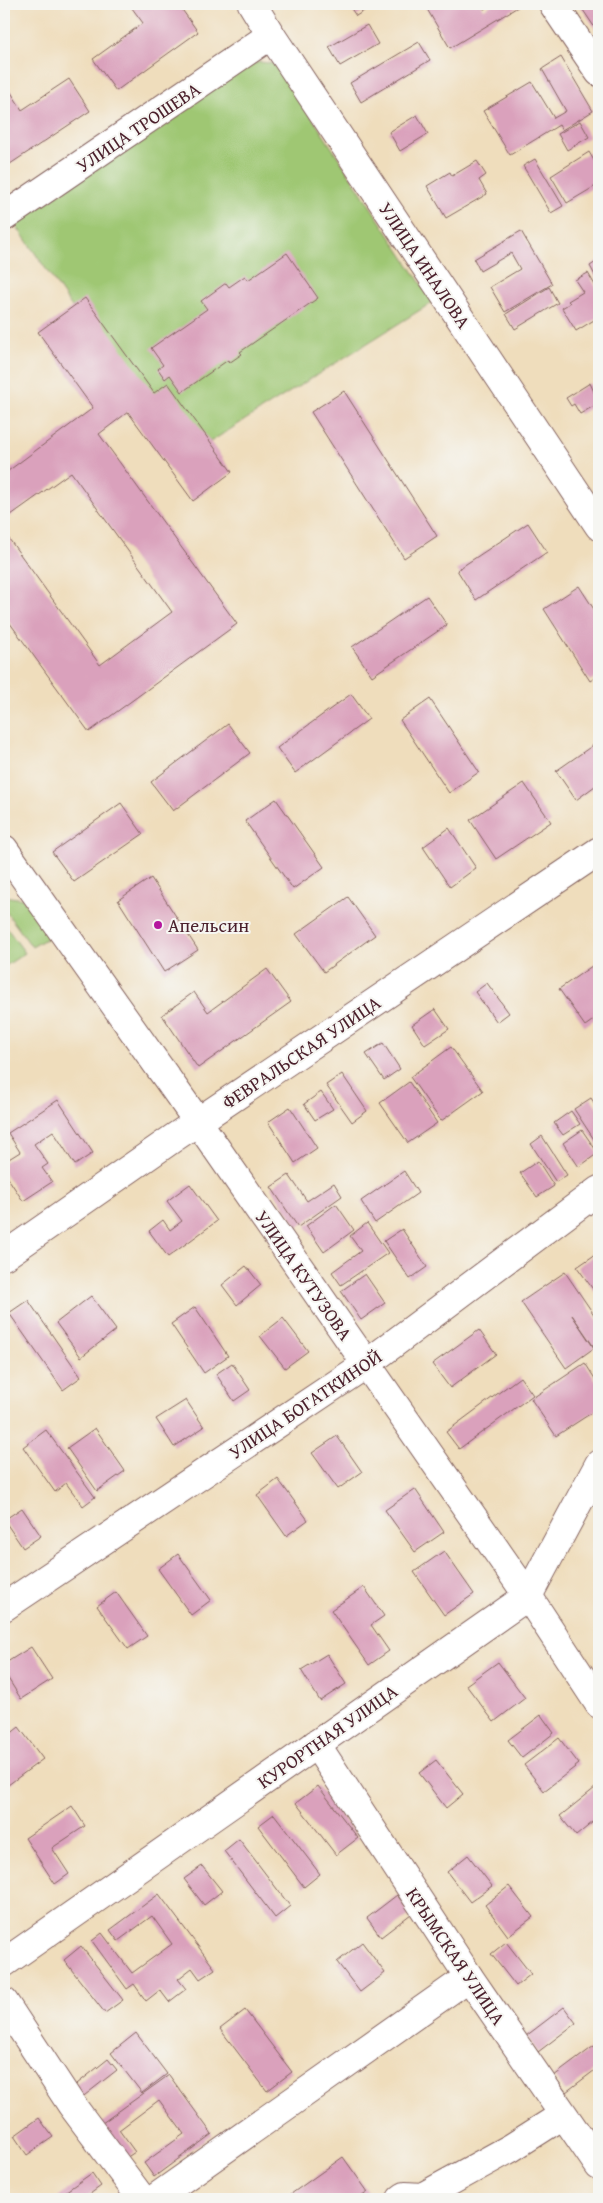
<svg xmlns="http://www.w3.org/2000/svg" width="603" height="2203" viewBox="0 0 603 2203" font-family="'Gentium Book Plus',serif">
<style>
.green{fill:#9fc773;stroke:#74734f}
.building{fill:#daa1bc}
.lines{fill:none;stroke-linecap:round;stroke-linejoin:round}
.minor-casing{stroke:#84625e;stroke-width:30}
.minor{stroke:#fff;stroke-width:28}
.poi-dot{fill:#b5179e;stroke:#f6f6f2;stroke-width:2}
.labels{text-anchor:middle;stroke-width:4;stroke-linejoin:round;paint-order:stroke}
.street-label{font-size:19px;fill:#4a1f2b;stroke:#f6f6f2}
.poi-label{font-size:19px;fill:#4a1f2b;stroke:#f6f6f2;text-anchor:start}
</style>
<rect width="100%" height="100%" fill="#f6f6f2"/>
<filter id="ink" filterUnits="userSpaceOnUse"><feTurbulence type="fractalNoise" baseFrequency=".02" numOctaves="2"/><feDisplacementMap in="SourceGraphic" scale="10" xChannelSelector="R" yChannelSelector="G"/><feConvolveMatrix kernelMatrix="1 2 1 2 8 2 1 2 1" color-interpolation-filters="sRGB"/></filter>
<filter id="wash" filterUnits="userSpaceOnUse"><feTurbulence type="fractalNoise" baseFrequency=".0096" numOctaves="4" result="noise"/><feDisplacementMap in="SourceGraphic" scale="20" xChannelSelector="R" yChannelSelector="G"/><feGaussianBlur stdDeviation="1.12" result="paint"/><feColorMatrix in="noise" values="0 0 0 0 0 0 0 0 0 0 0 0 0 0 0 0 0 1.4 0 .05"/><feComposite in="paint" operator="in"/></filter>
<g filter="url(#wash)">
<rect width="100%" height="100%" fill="#efddbc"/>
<g class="green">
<polygon points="260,62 277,64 433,302 210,442 160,435 15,224 248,65"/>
<polygon points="4,896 23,899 49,937 32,947 4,909"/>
<polygon points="4,924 25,953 4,967"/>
</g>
<g id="blocks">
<g class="building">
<polygon points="129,4 178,4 198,32 116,91 93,59 143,23"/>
<polygon points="348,4 375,4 356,16"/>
<polygon points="424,4 480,4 484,9 493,4 520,4 521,5 450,48"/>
<polygon points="579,4 599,4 599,29 597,31"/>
<polygon points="367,25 378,44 340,66 329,47"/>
<polygon points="419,42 430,60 361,102 350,83"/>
<polygon points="561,57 593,111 562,130 559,125 510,155 483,111 532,82 554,118 566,111 542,69"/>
<polygon points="69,79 90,111 7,166 4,160 4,81 22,110"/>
<polygon points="417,115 428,134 400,151 389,132"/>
<polygon points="580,121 589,137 567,150 558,134"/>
<polygon points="589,152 599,169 599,184 567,203 551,176"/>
<polygon points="535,159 563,206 551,213 523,166"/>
<polygon points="477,161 486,175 479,180 487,194 446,218 427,186 450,172 452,176"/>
<polygon points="521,231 552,284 505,312 490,287 520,269 511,253 480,271 474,259"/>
<polygon points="287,253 318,298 240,352 242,354 229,363 228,360 182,392 170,375 165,379 158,369 163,365 151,348 207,309 201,301 226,283 229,287 245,276 248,280"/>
<polygon points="599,260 599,283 590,266"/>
<polygon points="588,273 599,292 599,317 576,331 562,308 570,303 568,301 583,292 575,280"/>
<polygon points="549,287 558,303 515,329 506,314"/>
<polygon points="85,298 154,393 168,383 232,472 193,501 128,412 99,434 237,624 89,732 4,615 4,532 100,665 172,612 71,472 4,520 4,474 93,408 38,332"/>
<polygon points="590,383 599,403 580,414 574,404 571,406 566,398"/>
<polygon points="344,391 437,536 404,558 311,412"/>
<polygon points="528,523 547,552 476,600 457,570"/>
<polygon points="579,586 599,617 599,675 590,681 544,609"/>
<polygon points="427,596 447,625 372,676 352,647"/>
<polygon points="351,694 369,719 295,773 277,748"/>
<polygon points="430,699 479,772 449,793 400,720"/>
<polygon points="228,724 250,753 173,811 151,782"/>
<polygon points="599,741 599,783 576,800 556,771"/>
<polygon points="524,783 551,822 496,859 470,820"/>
<polygon points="276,799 324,867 293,889 245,821"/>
<polygon points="121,803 143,834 74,882 52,852"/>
<polygon points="449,828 476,868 450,887 423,847"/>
<polygon points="151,878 198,950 164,972 118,900"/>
<polygon points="348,897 375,935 324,972 296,934"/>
<polygon points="599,961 599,1016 585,1026 559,989"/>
<polygon points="267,969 291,1002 198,1068 162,1015 194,992 208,1012"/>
<polygon points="487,983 509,1013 497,1022 475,992"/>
<polygon points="435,1009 449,1029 425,1045 412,1025"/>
<polygon points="383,1043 400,1069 384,1080 366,1054"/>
<polygon points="451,1047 483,1091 441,1121 410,1077"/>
<polygon points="342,1074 367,1111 352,1122 326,1085"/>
<polygon points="409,1082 437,1123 408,1143 380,1103"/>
<polygon points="321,1092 333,1109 315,1120 304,1104"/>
<polygon points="591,1098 599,1110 599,1147 574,1109"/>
<polygon points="58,1100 93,1153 75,1165 53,1131 34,1144 48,1164 42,1168 52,1182 23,1201 4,1172 4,1162 20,1152 8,1133"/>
<polygon points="290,1107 317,1148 295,1163 268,1122"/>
<polygon points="571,1111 580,1124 563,1135 554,1123"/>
<polygon points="582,1130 598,1153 579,1167 563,1143"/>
<polygon points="542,1136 567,1175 556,1182 531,1144"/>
<polygon points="538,1161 554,1186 537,1197 520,1173"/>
<polygon points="404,1171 418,1193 375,1223 361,1201"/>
<polygon points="289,1175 307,1201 334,1183 342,1196 298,1227 271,1187"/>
<polygon points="190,1184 217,1221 168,1257 149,1231 163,1220 170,1230 182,1221 167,1201"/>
<polygon points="336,1204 354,1230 324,1252 306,1226"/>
<polygon points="367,1223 388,1253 341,1285 332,1272 361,1251 350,1236"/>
<polygon points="402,1229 427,1267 410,1279 384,1241"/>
<polygon points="599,1252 599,1289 595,1292 577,1267"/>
<polygon points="246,1266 261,1285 237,1305 222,1285"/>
<polygon points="565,1272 599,1322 599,1343 594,1347 572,1315 594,1348 566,1368 521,1302"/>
<polygon points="365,1274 385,1303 361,1320 341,1291"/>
<polygon points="91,1296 116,1330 81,1357 56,1323"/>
<polygon points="28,1300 81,1377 63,1390 9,1313"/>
<polygon points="195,1307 228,1356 204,1373 171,1324"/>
<polygon points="283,1318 308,1351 285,1368 260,1336"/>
<polygon points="479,1330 496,1354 450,1388 432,1364"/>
<polygon points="232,1363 250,1390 234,1401 216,1374"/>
<polygon points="585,1363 599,1385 599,1408 556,1436 531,1399"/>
<polygon points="520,1377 533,1395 459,1449 446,1432"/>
<polygon points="186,1400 204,1427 174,1447 156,1419"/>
<polygon points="95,1428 125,1471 97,1491 67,1448"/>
<polygon points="46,1430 95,1497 83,1506 66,1483 55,1492 23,1447"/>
<polygon points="337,1436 362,1472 338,1489 312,1453"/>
<polygon points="278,1479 308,1520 286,1536 257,1495"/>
<polygon points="415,1489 444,1532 415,1552 385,1510"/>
<polygon points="22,1508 41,1536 23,1548 4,1520"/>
<polygon points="444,1551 474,1594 444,1615 414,1572"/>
<polygon points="178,1554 211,1600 191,1615 158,1569"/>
<polygon points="364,1587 384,1616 371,1625 389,1651 369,1665 331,1610"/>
<polygon points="116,1592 147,1636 128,1649 97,1606"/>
<polygon points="31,1647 52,1679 21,1699 4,1672 4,1664"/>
<polygon points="327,1654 346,1684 320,1701 301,1670"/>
<polygon points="498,1662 525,1698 494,1722 466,1685"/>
<polygon points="541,1715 554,1733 522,1758 508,1740"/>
<polygon points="19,1727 43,1759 4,1788 4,1739"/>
<polygon points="559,1738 579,1764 544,1791 524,1765"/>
<polygon points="436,1760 463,1794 446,1808 419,1773"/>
<polygon points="318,1786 358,1838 336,1855 296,1803"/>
<polygon points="595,1788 599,1793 599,1817 576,1836 560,1816"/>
<polygon points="72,1806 85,1826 52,1848 69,1874 55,1884 25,1838"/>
<polygon points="274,1814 320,1874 304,1887 258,1826"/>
<polygon points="239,1839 290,1906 275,1918 224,1851"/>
<polygon points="468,1855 492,1886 470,1902 447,1872"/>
<polygon points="202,1866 222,1891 204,1905 184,1879"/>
<polygon points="509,1886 533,1917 508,1936 485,1905"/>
<polygon points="159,1894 215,1969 200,1979 192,1968 178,1979 186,1989 169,2002 160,1990 146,2001 134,1984 127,1989 92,1941 102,1933 132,1973 172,1944 152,1916 118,1941 110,1930"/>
<polygon points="397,1895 411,1914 381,1937 367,1918"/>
<polygon points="362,1942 385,1973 360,1992 337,1962"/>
<polygon points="506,1942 531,1974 516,1986 491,1954"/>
<polygon points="81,1946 123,2000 105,2013 64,1960"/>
<polygon points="564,2007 576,2023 538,2052 526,2036"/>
<polygon points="245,2010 292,2072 267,2091 220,2029"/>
<polygon points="136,2033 167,2074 142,2093 111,2053"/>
<polygon points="594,2046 599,2053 599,2067 566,2092 554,2076"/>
<polygon points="108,2059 117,2070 80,2099 72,2088"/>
<polygon points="169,2075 212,2134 154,2177 144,2163 184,2134 159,2100 119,2130 135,2152 123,2160 98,2126"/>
<polygon points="39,2118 53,2137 27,2155 14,2136"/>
<polygon points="343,2157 368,2192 358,2199 295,2199 291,2194"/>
<polygon points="92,2173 101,2186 83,2199 55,2199"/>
</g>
</g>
</g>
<g filter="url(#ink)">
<use href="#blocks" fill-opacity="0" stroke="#84625e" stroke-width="1"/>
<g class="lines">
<g class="minor-casing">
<g id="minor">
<polyline points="252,4 271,35 599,526"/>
<polyline points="553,4 599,72"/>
<polyline points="4,217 271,35"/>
<polyline points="4,849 198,1122 528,1596 599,1704"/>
<polyline points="4,1256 175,1137 599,851"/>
<polyline points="4,1607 365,1365 599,1190"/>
<polyline points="316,1744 469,1977 599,2166"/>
<polyline points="4,1963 528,1596 599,1464"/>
<polyline points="4,2002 71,2104 142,2199"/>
<polyline points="154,2199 469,1977"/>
<polyline points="401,2199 405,2196 422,2197 511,2148 563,2115"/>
</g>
</g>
<use href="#minor" class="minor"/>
</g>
</g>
<circle class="poi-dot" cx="158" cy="925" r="5"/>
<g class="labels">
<g class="street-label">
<text transform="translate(138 127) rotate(-34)" y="7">УЛИЦА ТРОШЕВА</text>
<text transform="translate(425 265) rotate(56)" y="7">УЛИЦА ИНАЛОВА</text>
<text transform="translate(301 1052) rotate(-34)" y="7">ФЕВРАЛЬСКАЯ УЛИЦА</text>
<text transform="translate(304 1275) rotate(55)" y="7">УЛИЦА КУТУЗОВА</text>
<text transform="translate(305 1404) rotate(-34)" y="7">УЛИЦА БОГАТКИНОЙ</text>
<text transform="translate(327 1736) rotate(-35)" y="7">КУРОРТНАЯ УЛИЦА</text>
<text transform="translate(456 1956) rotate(56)" y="7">КРЫМСКАЯ УЛИЦА</text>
</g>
<g class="poi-label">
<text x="168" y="932">Апельсин</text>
</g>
</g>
<rect width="603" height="2203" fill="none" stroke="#f6f6f2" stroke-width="20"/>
</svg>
